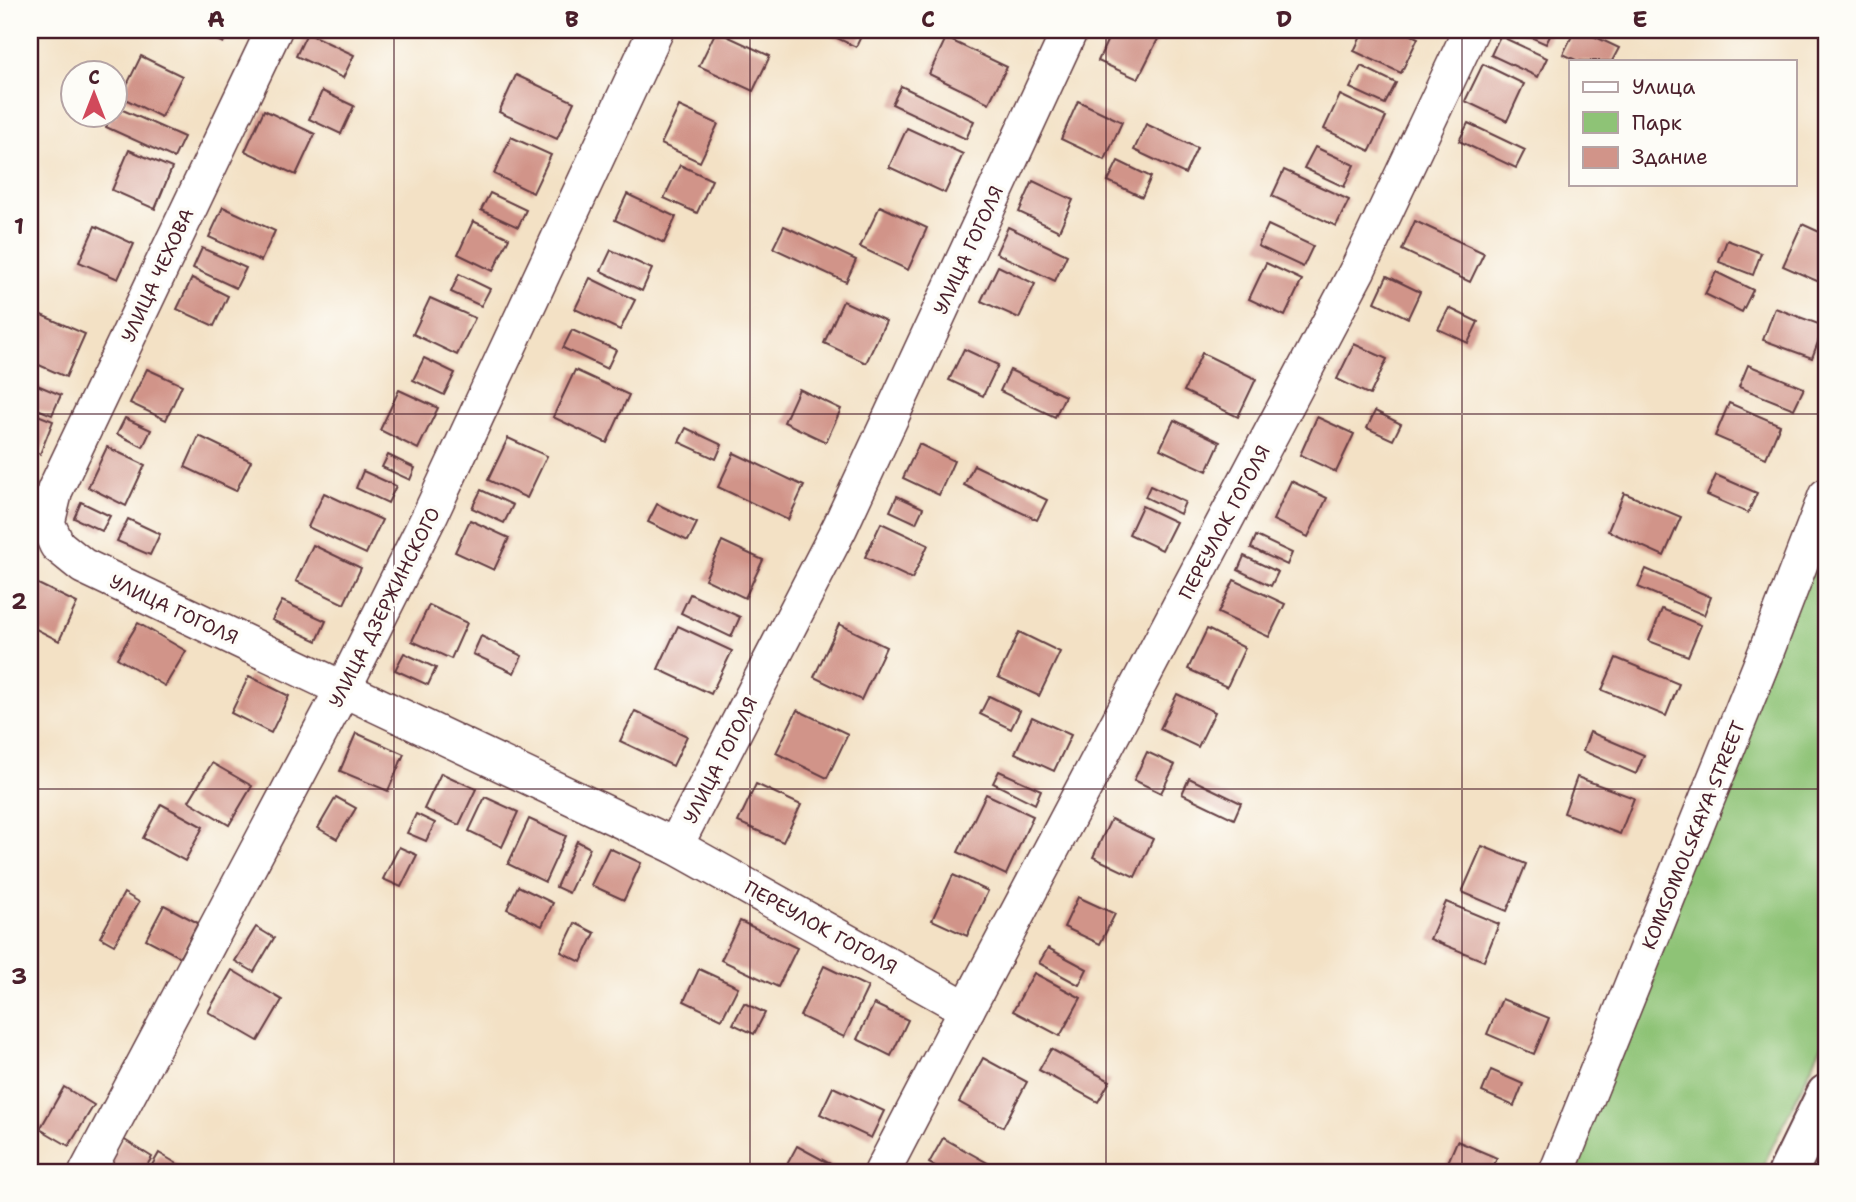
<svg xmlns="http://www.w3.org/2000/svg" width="1856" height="1202" viewBox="0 0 1856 1202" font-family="'Shantell Sans',sans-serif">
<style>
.green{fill:#8ec376;stroke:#6c7150;stroke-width:2}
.building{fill:#d19489}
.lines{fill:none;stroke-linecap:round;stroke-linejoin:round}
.minor-casing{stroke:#633c42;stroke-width:38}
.tertiary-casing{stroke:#633c42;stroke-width:42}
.minor{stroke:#fff;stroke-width:35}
.tertiary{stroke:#fff;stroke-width:38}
.grid{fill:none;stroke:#4a1f2b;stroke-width:2;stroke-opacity:0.55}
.labels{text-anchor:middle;stroke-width:7;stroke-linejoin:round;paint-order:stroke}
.street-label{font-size:19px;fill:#4a1f2b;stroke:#fdfcf7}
.neatline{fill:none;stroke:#4a1f2b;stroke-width:2.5}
.grid-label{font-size:23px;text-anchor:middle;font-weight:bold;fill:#4a1f2b}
</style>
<rect width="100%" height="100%" fill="#fdfcf7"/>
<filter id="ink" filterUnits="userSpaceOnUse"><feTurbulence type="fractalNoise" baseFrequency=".0143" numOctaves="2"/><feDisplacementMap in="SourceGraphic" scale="14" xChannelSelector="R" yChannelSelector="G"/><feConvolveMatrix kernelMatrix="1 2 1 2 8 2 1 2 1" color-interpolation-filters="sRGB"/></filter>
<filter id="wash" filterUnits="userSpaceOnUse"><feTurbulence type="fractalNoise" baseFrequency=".00686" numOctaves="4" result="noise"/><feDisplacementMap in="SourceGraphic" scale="28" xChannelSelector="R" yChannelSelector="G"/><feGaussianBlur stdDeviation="1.57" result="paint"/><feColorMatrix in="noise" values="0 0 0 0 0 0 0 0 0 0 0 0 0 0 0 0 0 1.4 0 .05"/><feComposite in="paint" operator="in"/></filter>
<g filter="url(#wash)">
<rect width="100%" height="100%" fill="#f3e1c5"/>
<polygon class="green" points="1826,513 1826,1037 1760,1172 1565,1172"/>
<g id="blocks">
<g class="building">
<polygon points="197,30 230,30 223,43"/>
<polygon points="820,30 864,30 856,47"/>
<polygon points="1112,30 1144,30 1159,37 1138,79 1098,61"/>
<polygon points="1364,30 1401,30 1418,38 1401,73 1354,51"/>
<polygon points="1515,30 1553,30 1546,44"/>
<polygon points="1575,30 1581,30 1619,48 1612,61 1578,61 1563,54"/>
<polygon points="716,31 770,56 753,91 699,66"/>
<polygon points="307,33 354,55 343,78 296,56"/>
<polygon points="1500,36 1547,58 1538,77 1491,55"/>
<polygon points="946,38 1007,67 989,103 929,74"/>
<polygon points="141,56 182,76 161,117 121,97"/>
<polygon points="1483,64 1524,84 1507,121 1465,101"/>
<polygon points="1361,66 1396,83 1385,104 1350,88"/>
<polygon points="516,75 574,102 557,139 499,112"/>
<polygon points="901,86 974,121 966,139 892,104"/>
<polygon points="322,91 354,106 341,134 309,119"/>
<polygon points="1340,95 1386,117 1370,151 1324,129"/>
<polygon points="1078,101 1122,122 1105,160 1061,139"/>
<polygon points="679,106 718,124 700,162 661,144"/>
<polygon points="116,107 184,137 174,158 106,127 111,116 116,116"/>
<polygon points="264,110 315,134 296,175 245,151"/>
<polygon points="1468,123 1525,150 1516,168 1459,141"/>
<polygon points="1146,124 1197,148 1185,174 1134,150"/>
<polygon points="907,128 963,154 945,193 889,167"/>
<polygon points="511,137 551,155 533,193 494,174"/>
<polygon points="1315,147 1354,165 1344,187 1304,168"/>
<polygon points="129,150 172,168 155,209 112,190"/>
<polygon points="1118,161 1151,177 1142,197 1108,181"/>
<polygon points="680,165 712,180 697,213 664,198"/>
<polygon points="1284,170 1349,200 1336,226 1272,196"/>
<polygon points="1033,181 1073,200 1059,231 1019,212"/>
<polygon points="490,193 526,210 518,227 481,210"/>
<polygon points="627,194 676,217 664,243 615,220"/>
<polygon points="880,206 927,228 908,270 860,247"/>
<polygon points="223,207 275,231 261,261 209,237"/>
<polygon points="473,221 509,238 493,271 458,254"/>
<polygon points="1415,221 1484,253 1470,282 1402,250"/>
<polygon points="1802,224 1826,235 1826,285 1783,266"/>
<polygon points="1268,225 1313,246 1303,267 1258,246"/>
<polygon points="95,226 134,244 118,279 79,262"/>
<polygon points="784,226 856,260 846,282 773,248"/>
<polygon points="1008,227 1067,255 1055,281 996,253"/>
<polygon points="1727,240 1761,253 1753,275 1719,262"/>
<polygon points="202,248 246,268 236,288 193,268"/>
<polygon points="611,250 652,269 642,291 601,271"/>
<polygon points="1266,263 1302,280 1285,316 1249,299"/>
<polygon points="998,266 1035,284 1019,318 981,301"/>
<polygon points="1716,272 1753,290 1742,312 1705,294"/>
<polygon points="459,274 490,289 481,306 451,292"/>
<polygon points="1387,276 1420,292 1408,318 1375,302"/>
<polygon points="192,278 228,296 214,326 177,309"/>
<polygon points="590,278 635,300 620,330 575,309"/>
<polygon points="430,298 475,318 457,355 413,334"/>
<polygon points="843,301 886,321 866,363 824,343"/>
<polygon points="1449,308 1478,322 1468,343 1438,329"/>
<polygon points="1775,308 1824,326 1812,358 1763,340"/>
<polygon points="39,314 85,334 66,377 30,361 30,335"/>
<polygon points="572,330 616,350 607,369 563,348"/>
<polygon points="1354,344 1387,359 1370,395 1337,379"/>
<polygon points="964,349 998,365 983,396 949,380"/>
<polygon points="1202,353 1256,379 1238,417 1184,391"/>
<polygon points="424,358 455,373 444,395 413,380"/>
<polygon points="1748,365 1804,388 1794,409 1739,387"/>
<polygon points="147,369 182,385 166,420 130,403"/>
<polygon points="575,370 629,395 607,443 553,417"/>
<polygon points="1010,370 1065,396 1055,417 1000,391"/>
<polygon points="30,382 61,395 52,415 30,406"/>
<polygon points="799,389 841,409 826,442 784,422"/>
<polygon points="399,390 438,408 418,449 380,430"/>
<polygon points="1729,403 1780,425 1766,458 1715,436"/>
<polygon points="1375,411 1401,424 1393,440 1367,428"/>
<polygon points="30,412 53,421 40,454 30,450"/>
<polygon points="1317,417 1354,434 1336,472 1300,455"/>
<polygon points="125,418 151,430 143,447 117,434"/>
<polygon points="1174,420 1220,442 1207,471 1160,449"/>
<polygon points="686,428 722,445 716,459 679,442"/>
<polygon points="199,436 251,461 236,491 185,467"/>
<polygon points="508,438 547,456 527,498 488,480"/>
<polygon points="919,444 954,461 939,495 903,478"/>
<polygon points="107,447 145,465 126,506 88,487"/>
<polygon points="734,453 804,486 788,520 718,487"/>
<polygon points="388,455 415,468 410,480 382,467"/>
<polygon points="974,465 1047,500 1037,520 964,485"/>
<polygon points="363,471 396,486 388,503 356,488"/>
<polygon points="1716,475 1757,493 1748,513 1707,495"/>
<polygon points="1291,481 1327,498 1308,537 1273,520"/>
<polygon points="1150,486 1185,502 1180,514 1145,497"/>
<polygon points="481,490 513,505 504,523 472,508"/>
<polygon points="324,493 382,520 366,554 308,527"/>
<polygon points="1624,493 1681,517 1664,556 1608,531"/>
<polygon points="897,496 923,508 916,523 890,511"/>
<polygon points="81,502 110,516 102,531 74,518"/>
<polygon points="657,504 697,523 688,541 648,522"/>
<polygon points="1142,506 1176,522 1162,550 1129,534"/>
<polygon points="128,519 160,534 150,555 117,541"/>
<polygon points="470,520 509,538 494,570 455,552"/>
<polygon points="881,523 928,545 912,579 865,557"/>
<polygon points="1256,536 1292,553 1287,565 1251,548"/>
<polygon points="722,541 763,560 745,598 705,579"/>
<polygon points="313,545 361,568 344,604 296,581"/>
<polygon points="1244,556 1278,572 1271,586 1238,570"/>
<polygon points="1646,569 1711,597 1704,615 1638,587"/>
<polygon points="30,580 77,603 59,641 30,626"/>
<polygon points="1234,580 1285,604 1269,637 1218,613"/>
<polygon points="690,594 740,617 731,637 681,613"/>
<polygon points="282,601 326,621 317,641 272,620"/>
<polygon points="429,605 467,623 451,659 412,641"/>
<polygon points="1662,609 1701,625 1688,656 1649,641"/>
<polygon points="138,623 186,651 165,686 117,658"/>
<polygon points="839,624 886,647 861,700 814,677"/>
<polygon points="678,626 732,651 711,694 658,669"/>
<polygon points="1207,629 1245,648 1227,687 1188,669"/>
<polygon points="1019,632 1060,652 1039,696 998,677"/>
<polygon points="481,636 522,656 514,673 473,654"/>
<polygon points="404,653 436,668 428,685 395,670"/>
<polygon points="1616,658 1679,684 1666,716 1602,690"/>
<polygon points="249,676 289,696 271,733 231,713"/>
<polygon points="1177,694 1215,712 1198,747 1160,729"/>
<polygon points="989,696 1020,711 1011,729 980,714"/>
<polygon points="797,710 848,734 827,778 776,753"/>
<polygon points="635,711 687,736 673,766 620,741"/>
<polygon points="1032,717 1071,735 1054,771 1015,753"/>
<polygon points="1590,732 1644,755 1636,774 1583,751"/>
<polygon points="356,733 404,754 388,791 340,771"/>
<polygon points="1147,752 1175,765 1161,793 1134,780"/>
<polygon points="212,763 252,786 229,825 189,801"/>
<polygon points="999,771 1041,790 1035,804 993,783"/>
<polygon points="441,773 476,789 459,825 424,809"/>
<polygon points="1577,777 1634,798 1620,834 1564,813"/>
<polygon points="1189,778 1241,803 1234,819 1182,794"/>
<polygon points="756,784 801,805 783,842 738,822"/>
<polygon points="986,794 1033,816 1006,875 958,852"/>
<polygon points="336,797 356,808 337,839 318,828"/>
<polygon points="485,797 518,812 502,847 469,831"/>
<polygon points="161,804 203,827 185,861 143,838"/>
<polygon points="416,814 435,823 426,841 407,833"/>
<polygon points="529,819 566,836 545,882 508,864"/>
<polygon points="1111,819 1153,839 1135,877 1093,857"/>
<polygon points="577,841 590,848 569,893 556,887"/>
<polygon points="1482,846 1526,864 1507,911 1462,892"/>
<polygon points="399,847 417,855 401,887 383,879"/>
<polygon points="609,848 641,863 624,900 591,885"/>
<polygon points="953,875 988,891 967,936 932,920"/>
<polygon points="518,886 553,903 542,926 507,909"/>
<polygon points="124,893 139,902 114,945 100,937"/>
<polygon points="1078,897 1115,914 1100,944 1064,927"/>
<polygon points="1446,902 1499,924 1484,961 1430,939"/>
<polygon points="164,905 198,923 180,957 146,939"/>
<polygon points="740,921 797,948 778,987 721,960"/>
<polygon points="575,923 595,933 581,962 561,952"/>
<polygon points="256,927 274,938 254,972 235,961"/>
<polygon points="1048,948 1087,969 1079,985 1039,963"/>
<polygon points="824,966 868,987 844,1037 800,1016"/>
<polygon points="699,969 738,987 722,1019 684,1001"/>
<polygon points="232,970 282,1000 258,1041 208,1012"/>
<polygon points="1034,973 1081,998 1060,1036 1013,1011"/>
<polygon points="1502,999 1549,1018 1534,1054 1487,1034"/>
<polygon points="744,1003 765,1013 754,1034 733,1024"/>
<polygon points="874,1004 908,1020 891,1056 857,1039"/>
<polygon points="1051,1049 1110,1081 1098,1102 1039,1070"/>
<polygon points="983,1058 1027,1082 1003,1127 959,1102"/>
<polygon points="1491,1070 1523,1084 1514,1106 1482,1092"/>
<polygon points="64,1087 94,1105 69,1146 40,1129"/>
<polygon points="833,1087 884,1111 871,1138 820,1114"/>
<polygon points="943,1138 991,1165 987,1172 946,1172 929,1163"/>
<polygon points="123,1139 152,1157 143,1172 103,1172"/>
<polygon points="1457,1141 1497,1158 1491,1172 1458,1172 1446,1167"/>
<polygon points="797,1146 845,1172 783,1172"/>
<polygon points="159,1153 191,1172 148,1172"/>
</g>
</g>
</g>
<g filter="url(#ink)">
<use href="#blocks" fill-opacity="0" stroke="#633c42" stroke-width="2"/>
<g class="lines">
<g class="minor-casing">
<g id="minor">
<polyline points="274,30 55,490 47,523 57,545 83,566 675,846 840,527 1070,30"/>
<polyline points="675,846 967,1009 1358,269 1471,30"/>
<polyline points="87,1172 344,687 430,515 656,30"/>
<polyline points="882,1172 967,1009"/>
<polyline points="1557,1172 1766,652 1826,496"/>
</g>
</g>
<g class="tertiary-casing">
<polyline id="tertiary" points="1788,1172 1826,1094"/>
</g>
<use href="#minor" class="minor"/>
<use href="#tertiary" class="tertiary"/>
</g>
</g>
<path class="grid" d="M394 30V1172M750 30V1172M1106 30V1172M1462 30V1172M30 414H1826M30 789H1826"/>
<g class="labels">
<g class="street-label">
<text transform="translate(968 250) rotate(-65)" y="7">УЛИЦА ГОГОЛЯ</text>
<text transform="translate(157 275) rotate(-65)" y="7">УЛИЦА ЧЕХОВА</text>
<text transform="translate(1224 522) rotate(-62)" y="7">ПЕРЕУЛОК ГОГОЛЯ</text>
<text transform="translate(384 607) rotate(-63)" y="7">УЛИЦА ДЗЕРЖИНСКОГО</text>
<text transform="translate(174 609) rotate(25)" y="7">УЛИЦА ГОГОЛЯ</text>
<text transform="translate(720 760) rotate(-63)" y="7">УЛИЦА ГОГОЛЯ</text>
<text transform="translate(1693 835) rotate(-68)" y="7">KOMSOMOLSKAYA STREET</text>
<text transform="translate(821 927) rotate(29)" y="7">ПЕРЕУЛОК ГОГОЛЯ</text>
</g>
</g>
<rect width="1856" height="1202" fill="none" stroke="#fdfcf7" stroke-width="77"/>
<rect x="1569" y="60" width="228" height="126" fill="#fdfcf7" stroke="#b5a4a5" stroke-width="2"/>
<rect x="1583" y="82" width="35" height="10" fill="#ffffff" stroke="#b5a4a5" stroke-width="2"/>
<text x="1632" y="94" font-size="21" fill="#4a1f2b">Улица</text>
<rect x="1583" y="112" width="35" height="21" fill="#8ec376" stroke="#b5a4a5" stroke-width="2"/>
<text x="1632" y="130" font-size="21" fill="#4a1f2b">Парк</text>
<rect x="1583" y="147" width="35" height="21" fill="#d19489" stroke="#b5a4a5" stroke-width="2"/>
<text x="1632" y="164" font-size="21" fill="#4a1f2b">Здание</text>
<g transform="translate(94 94)"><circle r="33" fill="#fdfcf7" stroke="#b5a4a5" stroke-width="2"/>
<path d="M0-5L12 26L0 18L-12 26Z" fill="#d1495b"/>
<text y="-10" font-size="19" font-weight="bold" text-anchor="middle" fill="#4a1f2b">С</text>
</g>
<rect x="38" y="38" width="1780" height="1126" class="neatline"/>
<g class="grid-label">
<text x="216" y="27">A</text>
<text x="572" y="27">B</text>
<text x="928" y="27">C</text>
<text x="1284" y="27">D</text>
<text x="1640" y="27">E</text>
<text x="19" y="234">1</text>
<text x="19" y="609">2</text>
<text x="19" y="984">3</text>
</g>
</svg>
